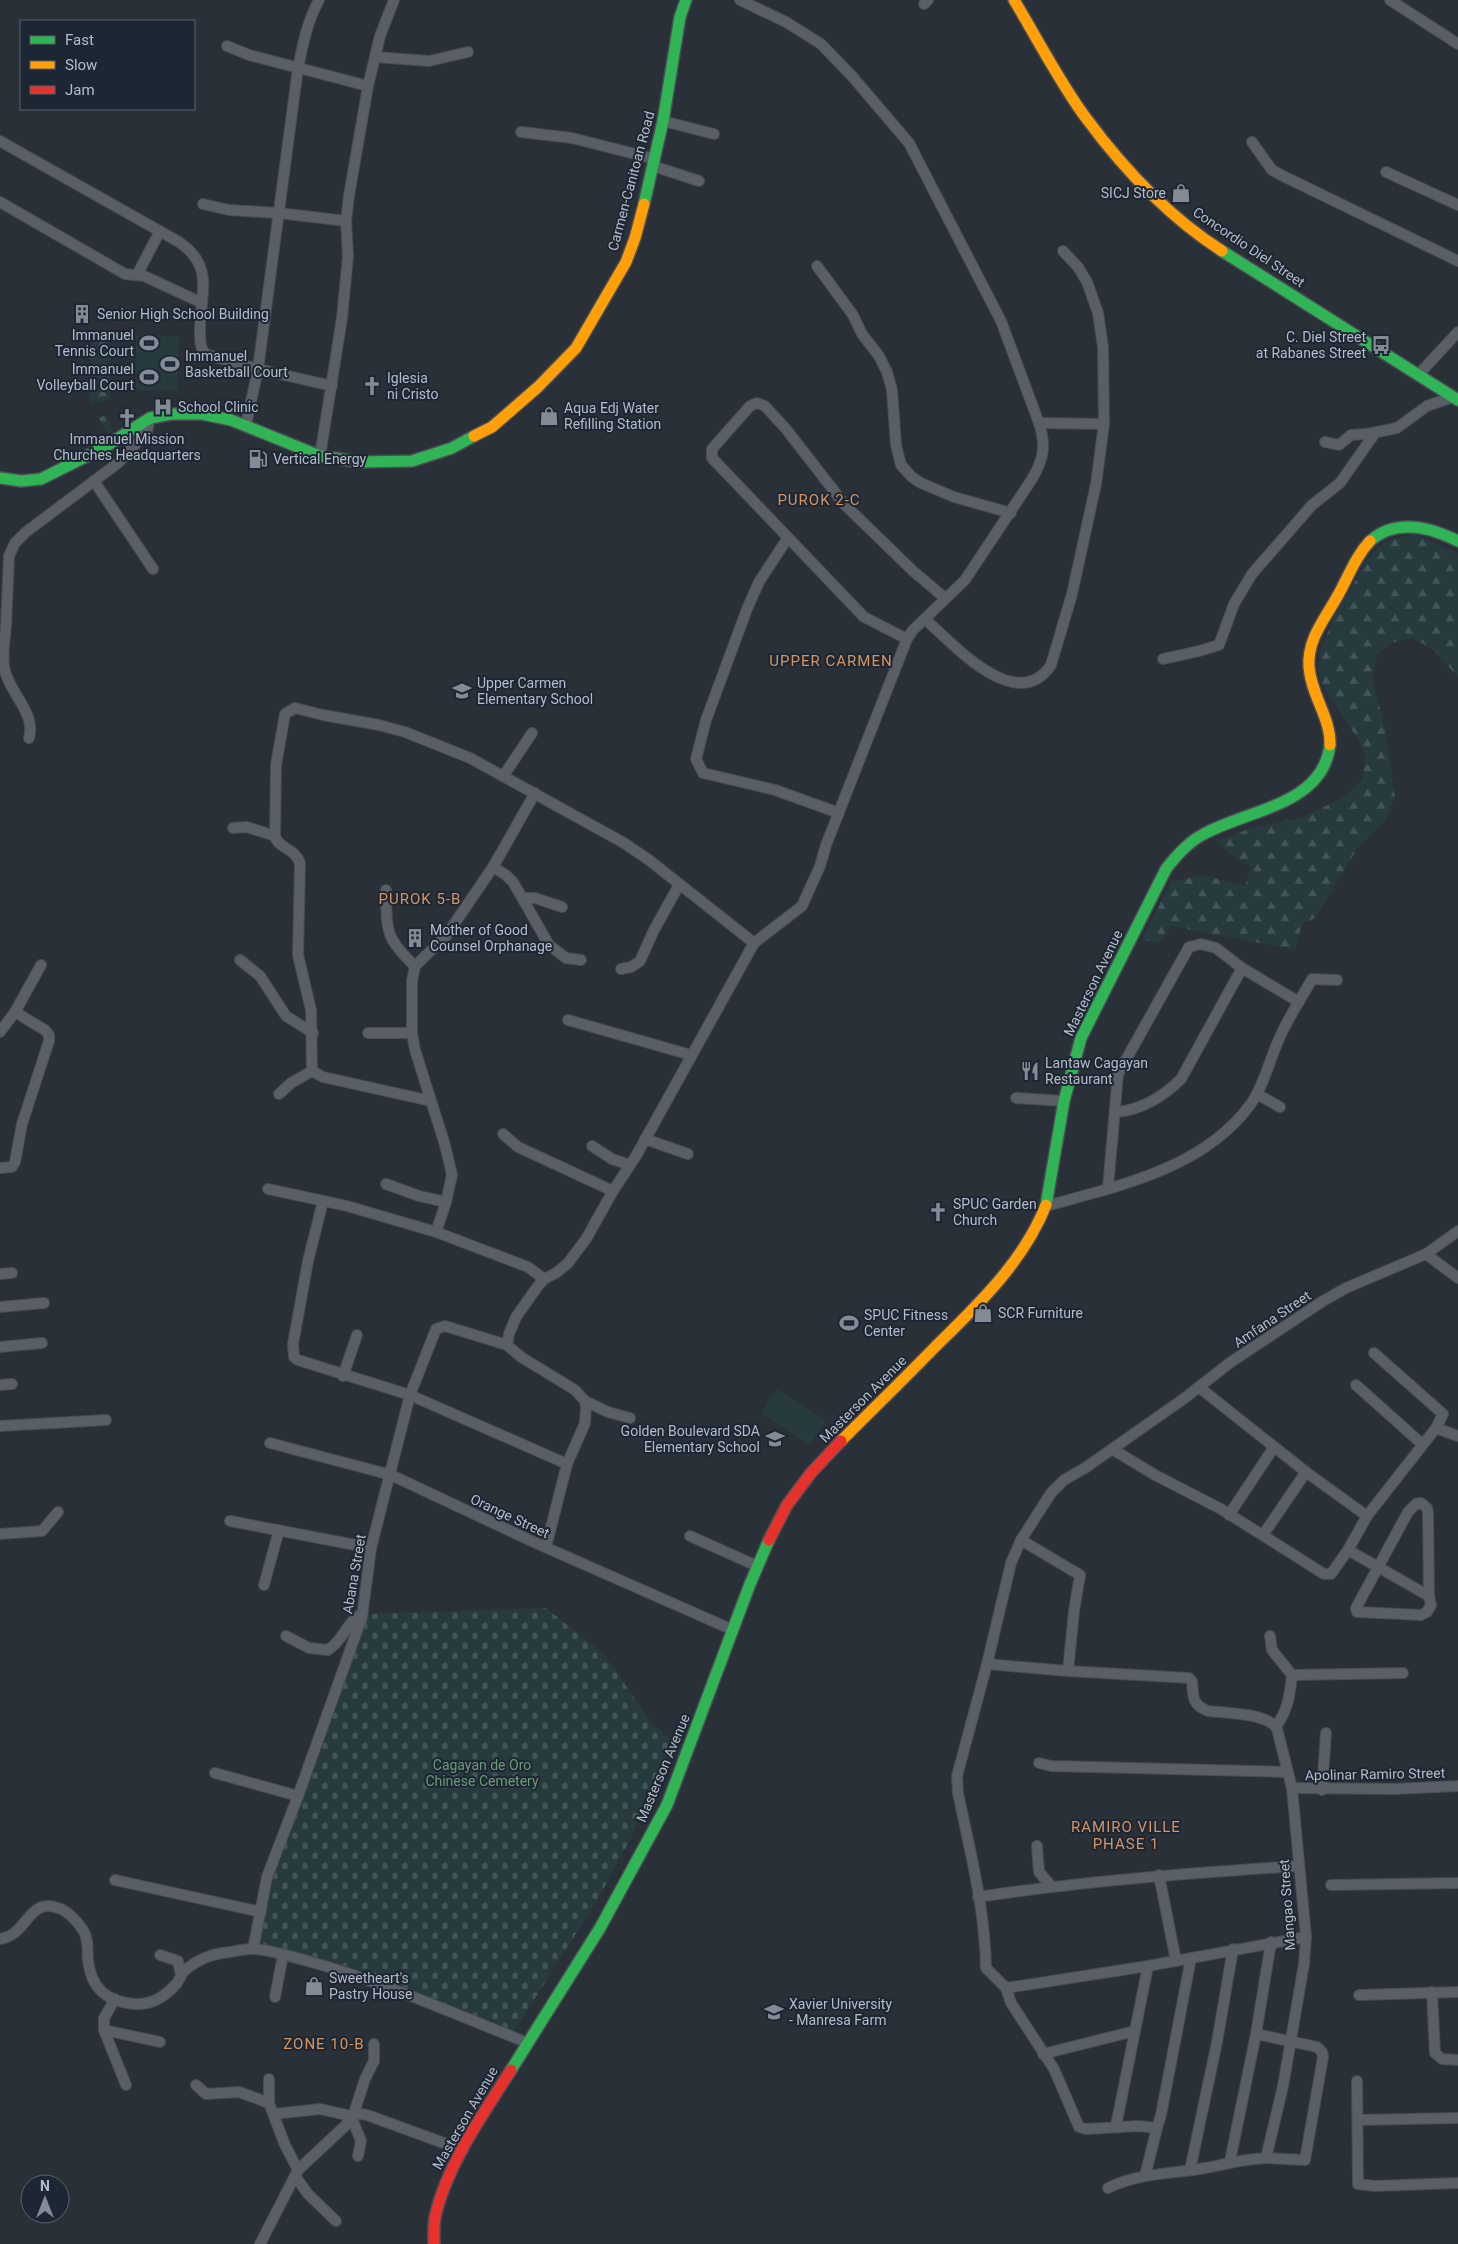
<svg xmlns="http://www.w3.org/2000/svg" width="1458" height="2244" viewBox="0 0 1458 2244" font-family="Roboto,sans-serif">
<style>
.forest{fill:url(#forest-firs)}
.cemetery{fill:url(#cemetery-stones)}
.green{fill:#273a3e}
.lines{fill:none;stroke-linecap:round;stroke-linejoin:round}
.street-casing{stroke:#484c53;stroke-width:12}
.fast-casing{stroke:#484c53;stroke-width:14}
.slow-casing{stroke:#484c53;stroke-width:14}
.jam-casing{stroke:#484c53;stroke-width:14}
.street{stroke:#5a5e66;stroke-width:10}
.fast{stroke:#30b455;stroke-width:11}
.slow{stroke:#ff9f0a;stroke-width:11}
.jam{stroke:#e5322d;stroke-width:11}
.labels{text-anchor:middle;stroke-width:4;stroke-linejoin:round;paint-order:stroke}
.street-label{font-size:14px;fill:#b4bcc9;stroke:#1d2633}
.poi-label{font-size:14px;fill:#b4bcc9;stroke:#1d2633;text-anchor:start}
.park-label{font-size:14px;fill:#6b9a76;stroke:#1d2633}
.neighbourhood-label{font-size:15px;letter-spacing:1px;fill:#d59563;stroke:#1d2633}
</style>
<defs>
<pattern id="forest-firs" width="22" height="20" patternUnits="userSpaceOnUse" patternTransform="scale(1.25)"><rect width="22" height="20" fill="#273a3e"/><path d="M5 1l3.5 6h-7zM16 11l3.5 6h-7z" fill="#445559"/></pattern>
<pattern id="cemetery-stones" width="16" height="16" patternUnits="userSpaceOnUse" patternTransform="scale(1.25)"><rect width="16" height="16" fill="#273a3e"/><path d="M2 7V4a2 2 0 0 1 4 0v3zM10 15v-3a2 2 0 0 1 4 0v3z" fill="#445559"/></pattern>
</defs>
<rect width="100%" height="100%" fill="#2a3038"/>
<g class="forest">
<polygon points="102,330 110,330 110,399 90,404 91,342"/>
<polygon points="106,415 113,431 109,433 105,431 99,418"/>
<polygon points="1414,534 1458,553 1458,677 1433,649 1412,638 1391,643 1377,655 1372,679 1384,723 1395,797 1387,818 1374,833 1360,844 1315,918 1302,924 1295,950 1172,926 1159,943 1142,940 1171,882 1203,875 1245,886 1251,867 1230,854 1216,841 1252,828 1300,818 1339,800 1348,794 1363,779 1365,755 1358,739 1321,682 1318,668 1322,646 1335,615 1369,557 1378,547 1387,541"/>
</g>
<path class="cemetery" d="M546 1608 604 1654 653 1725 673 1740 629 1842 598 1899 513 2033C430 1999 345 1956 256 1945L269 1877 367 1614Z"/>
<g class="green">
<polygon points="136,335 179,336 177,391 136,390"/>
<polygon points="777,1389 826,1420 810,1445 761,1414"/>
</g>
<g class="lines">
<g class="street-casing">
<g id="street">
<polyline points="1390,0 1458,44"/>
<polyline points="924,4 928,0"/>
<polyline points="227,46 249,55 368,86"/>
<polyline points="375,57 429,61 468,52"/>
<polyline points="663,121 714,134"/>
<polyline points="521,132 572,138 655,159"/>
<path d="M0 141 179 242C214 266 201 291 200 328 200 337 199 346 205 354L258 369 332 386"/>
<polyline points="1252,142 1272,170 1281,175 1458,261"/>
<polyline points="653,166 699,181"/>
<polyline points="1386,172 1458,205"/>
<polyline points="0,202 125,274 144,276 200,302"/>
<polyline points="203,204 229,210 279,213 346,221"/>
<polyline points="817,266 853,315 862,334 879,356 887,372 892,390 896,445 901,465 912,477 921,483 954,497 1011,513"/>
<polyline points="137,275 160,231"/>
<polyline points="1418,375 1458,332"/>
<polyline points="1039,423 1104,424"/>
<path d="M246 425 258 369 298 68C303 44 307 22 319 0"/>
<polyline points="1325,442 1339,445 1351,435 1367,434 1397,428 1427,406 1453,397"/>
<polyline points="320,456 342,318 348,256 346,221 349,196 368,86 380,36 394,0"/>
<polyline points="94,481 153,569"/>
<polyline points="787,539 759,582 747,609 706,720 696,759 703,773 775,790 839,813"/>
<path d="M925 619C953 644 1017 716 1051 665L1072 594 1096 484 1104 424 1103 347 1098 313 1087 282 1078 267 1063 251"/>
<polyline points="907,639 864,617 712,458 712,449 750,406 757,403 765,406 786,429 845,505 913,571 945,598"/>
<polyline points="1163,659 1199,651 1219,645 1234,604 1252,574 1312,505 1340,483 1375,433"/>
<path d="M29 738C36 713 11 695 5 671 1 657 5 641 6 625 7 602 8 579 9 556L15 543 26 532 118 463 147 432 150 418"/>
<polyline points="504,775 532,733"/>
<polyline points="233,828 247,827 275,836"/>
<polyline points="493,867 506,875 513,882 549,945 566,958 581,960"/>
<path d="M386 890C387 930 384 937 415 966"/>
<polyline points="523,898 535,898 562,907"/>
<polyline points="240,960 260,976 286,1016 313,1033"/>
<polyline points="621,969 631,967 640,961 654,930 679,885"/>
<polyline points="568,1020 691,1055"/>
<polyline points="0,1032 15,1012 41,965"/>
<polyline points="368,1033 412,1033"/>
<path d="M312 1071 311 1010 298 955 300 864C296 848 277 848 275 836L276 765 285 714 295 708 323 715 379 725 405 732 470 758 624 843 649 860 754 943"/>
<polyline points="279,1094 291,1083 312,1071 323,1077 431,1101"/>
<polyline points="1257,1094 1280,1107"/>
<polyline points="1016,1098 1064,1101"/>
<path d="M1115 1112C1140 1111 1164 1096 1181 1079L1242 968"/>
<polyline points="503,1134 518,1147 613,1191"/>
<polyline points="645,1139 688,1154"/>
<polyline points="592,1146 612,1159 630,1165"/>
<polyline points="0,1168 12,1167 15,1162 22,1124 49,1041 49,1035 45,1030 15,1012"/>
<polyline points="386,1184 419,1196 446,1202"/>
<polyline points="1108,1188 1118,1074 1189,947 1201,944 1216,948 1242,968 1299,1002"/>
<polyline points="268,1189 347,1206 436,1232 528,1267 544,1279"/>
<polyline points="323,1201 308,1261 293,1344 294,1357 298,1360 410,1395 567,1464"/>
<path d="M1046 1206C1118 1186 1203 1169 1250 1105 1263 1088 1270 1059 1279 1039 1288 1018 1301 999 1312 979L1337 980"/>
<polyline points="436,1232 446,1202 452,1175 445,1145 415,1050 412,1033 412,981 415,966 446,936 493,867 535,793"/>
<polyline points="1426,1254 1458,1278"/>
<polyline points="0,1274 12,1273"/>
<polyline points="0,1307 44,1303"/>
<polyline points="0,1347 42,1343"/>
<polyline points="343,1376 357,1335"/>
<polyline points="0,1385 12,1384"/>
<polyline points="1356,1385 1422,1444"/>
<polyline points="1200,1388 1306,1472 1367,1516"/>
<polyline points="585,1401 608,1412 630,1418"/>
<polyline points="0,1426 106,1420"/>
<polyline points="1436,1428 1458,1436"/>
<polyline points="270,1443 391,1475 538,1544 733,1630"/>
<polyline points="1112,1449 1155,1475 1221,1509 1324,1574 1331,1574 1348,1550 1367,1516 1436,1428 1443,1414 1374,1353"/>
<polygon points="1421,1503 1427,1508 1428,1514 1429,1596 1431,1605 1427,1612 1421,1615 1357,1612 1356,1608 1408,1512 1416,1504"/>
<polyline points="1229,1515 1274,1447"/>
<polyline points="230,1521 371,1548"/>
<polyline points="0,1534 42,1531 58,1512"/>
<polyline points="1263,1535 1306,1472"/>
<polyline points="690,1536 757,1566"/>
<polyline points="1021,1540 1080,1575 1074,1611 1068,1671"/>
<path d="M546 1547 567 1464 585 1423 586 1407 585 1401 575 1390 521 1357 507 1345 509 1334 516 1317 538 1286 544 1279 556 1273 568 1263 586 1239 613 1191 636 1156 754 943 802 906 820 866 826 845 907 639 913 630 965 580 1032 479C1044 459 1046 445 1039 423L1001 321 909 143 851 75 821 44 786 22 740 0"/>
<polyline points="1348,1550 1429,1596"/>
<polyline points="264,1585 279,1530"/>
<path d="M286 1636 309 1648 328 1650C343 1641 347 1621 362 1614"/>
<path d="M1270 1636 1272 1650 1292 1675C1290 1694 1288 1711 1276 1726"/>
<path d="M987 1664 1068 1671 1189 1678 1192 1681C1193 1696 1192 1705 1208 1711 1224 1713 1269 1713 1277 1729L1292 1788 1306 1937 1304 1964 1283 2086 1266 2158C1242 2159 1227 2164 1205 2168 1172 2174 1138 2173 1108 2188"/>
<polyline points="1292,1675 1403,1673"/>
<polyline points="1039,1763 1051,1766 1287,1772"/>
<polyline points="215,1773 298,1796"/>
<polyline points="1292,1788 1395,1789 1458,1786"/>
<polyline points="1322,1790 1326,1733"/>
<polyline points="1037,1846 1039,1872 1051,1886"/>
<polyline points="1159,1875 1176,1961"/>
<polyline points="115,1880 261,1912"/>
<polyline points="1331,1885 1458,1883"/>
<path d="M978 1897C1085 1881 1191 1873 1298 1866"/>
<path d="M0 1939C27 1936 28 1897 58 1908 68 1911 78 1922 83 1930 89 1939 87 1950 88 1960 91 1988 106 2002 135 2004 152 2005 166 1996 177 1983 180 1979 181 1974 185 1970 196 1961 208 1955 222 1953 232 1952 243 1949 252 1949 270 1949 290 1957 308 1961 383 1982 455 2014 528 2043"/>
<polyline points="253,1949 267,1877 298,1796 362,1617 371,1548 410,1395 436,1329 445,1326 507,1345"/>
<polyline points="160,1955 178,1961 181,1975"/>
<path d="M1191 1958 1161 2115 1157 2128 1139 2126 1086 2129 1079 2127 1054 2069 1011 2003 1006 1988 986 1968C985 1909 970 1851 958 1793L957 1776 987 1664 1011 1563 1021 1540 1051 1493 1064 1480 1085 1468 1182 1400 1231 1362 1323 1301 1346 1288 1426 1254 1458 1231"/>
<polyline points="1006,1988 1148,1966 1306,1937"/>
<polyline points="1432,1992 1435,2053 1442,2059 1458,2060"/>
<polyline points="1359,1995 1458,1992"/>
<polyline points="275,1997 283,1955"/>
<polyline points="115,1999 104,2018 104,2030 160,2042"/>
<polyline points="104,2030 126,2085"/>
<polyline points="1256,2034 1317,2047 1322,2052 1323,2057 1305,2160 1266,2158"/>
<polyline points="1043,2054 1135,2031"/>
<polyline points="269,2079 269,2103 285,2145 298,2170"/>
<polyline points="1357,2081 1358,2184 1375,2186 1458,2183"/>
<polyline points="196,2085 206,2094 239,2092 269,2103"/>
<polyline points="354,2113 367,2115 463,2150"/>
<polyline points="274,2114 320,2109 351,2116 361,2141 358,2156"/>
<polyline points="1358,2120 1458,2118"/>
<polyline points="1116,2126 1148,1966"/>
<polyline points="1230,2161 1256,2034 1271,1942"/>
<polyline points="1190,2170 1217,2042 1233,1949"/>
<polyline points="295,2176 308,2194 336,2221"/>
<polyline points="1145,2176 1157,2128"/>
<polyline points="260,2244 298,2170 346,2125 354,2113 365,2079 374,2061 374,2044"/>
</g>
</g>
<g class="fast-casing">
<g id="fast">
<polyline points="644,204 663,121 680,17 686,0"/>
<polyline points="1222,251 1458,400"/>
<polyline points="0,478 21,481 41,479 103,448 150,418 171,414 202,414 231,420 320,456 359,462 412,461 452,448 474,436"/>
<path d="M1370 541C1396 518 1430 527 1458 541"/>
<path d="M1046 1205 1064 1101 1081 1038 1166 869C1176 856 1187 843 1202 835 1245 810 1323 806 1330 745"/>
<polyline points="511,2070 600,1928 667,1805 750,1584 769,1540"/>
</g>
</g>
<g class="slow-casing">
<g id="slow">
<path d="M1014 0C1037 38 1060 83 1086 118 1123 168 1169 217 1222 251"/>
<polyline points="474,436 492,427 538,387 576,348 626,262 635,238 644,204"/>
<path d="M1330 745C1331 718 1311 695 1309 667 1307 640 1324 620 1337 597 1348 578 1355 557 1370 541"/>
<path d="M841 1441C873 1409 905 1378 936 1346 978 1305 1024 1261 1046 1205"/>
</g>
</g>
<g class="jam-casing">
<g id="jam">
<polyline points="769,1540 787,1505 811,1473 841,1441"/>
<path d="M434 2244C434 2234 433 2223 436 2213 448 2163 484 2113 511 2070"/>
</g>
</g>
<use href="#street" class="street"/>
<use href="#fast" class="fast"/>
<use href="#slow" class="slow"/>
<use href="#jam" class="jam"/>
</g>
<defs>
<g id="shop-bare" transform="scale(1.5)"><path d="M-5-2.5h2.3a2.7 3.5 0 0 1 5.4 0H5L5.5 6h-11ZM-1.5-2.5h3a1.5 2.3 0 0 0-3 0Z" fill="#848b96" stroke="#1d2633" stroke-width="2.5" paint-order="stroke"/></g>
<g id="building-bare" transform="scale(1.5)"><path d="M-4-6H4V6H1V3H-1V6H-4ZM-2.5-4.3h1.7v1.8h-1.7ZM.8-4.3h1.7v1.8H.8ZM-2.5-1h1.7V.8h-1.7ZM.8-1h1.7V.8H.8Z" fill="#848b96" stroke="#1d2633" stroke-width="2.5" paint-order="stroke"/></g>
<g id="stadium-bare" transform="scale(1.5)"><path d="M0-5a6.5 5 0 1 0 0 10a6.5 5 0 1 0 0-10ZM-3.5-1.8h7v3.6h-7Z" fill="#848b96" stroke="#1d2633" stroke-width="2.5" paint-order="stroke"/></g>
<g id="bus-bare" transform="scale(1.5)"><path d="M-5-6H5V4H4V6H2V4H-2V6H-4V4H-5ZM-3.5-4V0h7V-4ZM-3.5 1.2v1.5H-2V1.2ZM2 1.2v1.5H3.5V1.2Z" fill="#848b96" stroke="#1d2633" stroke-width="2.5" paint-order="stroke"/></g>
<g id="church-bare" transform="scale(1.5)"><path d="M-1.2-6h2.4v3.5h3.3v2.4h-3.3V6h-2.4V-.1h-3.3v-2.4h3.3Z" fill="#848b96" stroke="#1d2633" stroke-width="2.5" paint-order="stroke"/></g>
<g id="hospital-bare" transform="scale(1.5)"><path d="M-5-5h3v3.5h4V-5h3V5h-3V1.5h-4V5h-3Z" fill="#848b96" stroke="#1d2633" stroke-width="2.5" paint-order="stroke"/></g>
<g id="fuel-bare" transform="scale(1.5)"><path d="M-5.5-6h7V0h2V4h1.3V-2.5L3-4.5l.8-.8L6-3V5H2.5V1h-1V6h-7ZM-4.2-4.7v3.2H.2V-4.7Z" fill="#848b96" stroke="#1d2633" stroke-width="2.5" paint-order="stroke"/></g>
<g id="school-bare" transform="scale(1.5)"><path d="M0-5L7-2L0 1L-7-2ZM-4 1L0 2.5L4 1V4Q0 6-4 4Z" fill="#848b96" stroke="#1d2633" stroke-width="2.5" paint-order="stroke"/></g>
<g id="restaurant-bare" transform="scale(1.5)"><path d="M-5-6h1v4h1v-4h1v4h1v-4h1v5L-1.5 .5V6h-2V.5L-5-1ZM5-6V6H3V1.5H1.5Q1.5-4 5-6Z" fill="#848b96" stroke="#1d2633" stroke-width="2.5" paint-order="stroke"/></g>
<g id="university-bare" transform="scale(1.5)"><path d="M0-5L7-2L0 1L-7-2ZM-4 1L0 2.5L4 1V4Q0 6-4 4Z" fill="#848b96" stroke="#1d2633" stroke-width="2.5" paint-order="stroke"/></g>
</defs>
<g fill-rule="evenodd">
<use href="#shop-bare" x="1181" y="193"/>
<use href="#building-bare" x="82" y="314"/>
<use href="#stadium-bare" x="149" y="343"/>
<use href="#bus-bare" x="1381" y="345"/>
<use href="#stadium-bare" x="170" y="364"/>
<use href="#stadium-bare" x="149" y="377"/>
<use href="#church-bare" x="372" y="386"/>
<use href="#hospital-bare" x="163" y="407"/>
<use href="#shop-bare" x="549" y="416"/>
<use href="#church-bare" x="127" y="418"/>
<use href="#fuel-bare" x="258" y="459"/>
<use href="#school-bare" x="462" y="691"/>
<use href="#building-bare" x="415" y="938"/>
<use href="#restaurant-bare" x="1030" y="1071"/>
<use href="#church-bare" x="938" y="1212"/>
<use href="#shop-bare" x="983" y="1313"/>
<use href="#stadium-bare" x="849" y="1323"/>
<use href="#school-bare" x="775" y="1439"/>
<use href="#shop-bare" x="314" y="1986"/>
<use href="#university-bare" x="774" y="2012"/>
</g>
<g class="labels">
<g class="street-label">
<text transform="translate(631 181) rotate(-75)" y="5">Carmen-Canitoan Road</text>
<text transform="translate(1249 247) rotate(34)" y="5">Concordio Diel Street</text>
<text transform="translate(1093 983) rotate(-64)" y="5">Masterson Avenue</text>
<text transform="translate(1272 1319) rotate(-34)" y="5">Amfana Street</text>
<text transform="translate(863 1399) rotate(-45)" y="5">Masterson Avenue</text>
<text transform="translate(510 1516) rotate(25)" y="5">Orange Street</text>
<text transform="translate(354 1574) rotate(-80)" y="5">Abana Street</text>
<text transform="translate(663 1768) rotate(-67)" y="5">Masterson Avenue</text>
<text transform="translate(1375 1774) rotate(-1)" y="5">Apolinar Ramiro Street</text>
<text transform="translate(1287 1905) rotate(-94)" y="5">Mangao Street</text>
<text transform="translate(465 2118) rotate(-60)" y="5">Masterson Avenue</text>
</g>
<g class="poi-label">
<text x="1166" y="198" text-anchor="end">SICJ Store</text>
<text x="97" y="319">Senior High School Building</text>
<text x="134" y="340" text-anchor="end">Immanuel<tspan x="134" dy="16">Tennis Court</tspan></text>
<text x="1366" y="342" text-anchor="end">C. Diel Street<tspan x="1366" dy="16">at Rabanes Street</tspan></text>
<text x="185" y="361">Immanuel<tspan x="185" dy="16">Basketball Court</tspan></text>
<text x="134" y="374" text-anchor="end">Immanuel<tspan x="134" dy="16">Volleyball Court</tspan></text>
<text x="387" y="383">Iglesia<tspan x="387" dy="16">ni Cristo</tspan></text>
<text x="178" y="412">School Clinic</text>
<text x="564" y="413">Aqua Edj Water<tspan x="564" dy="16">Refilling Station</tspan></text>
<text x="127" y="444" text-anchor="middle">Immanuel Mission<tspan x="127" dy="16">Churches Headquarters</tspan></text>
<text x="273" y="464">Vertical Energy</text>
<text x="477" y="688">Upper Carmen<tspan x="477" dy="16">Elementary School</tspan></text>
<text x="430" y="935">Mother of Good<tspan x="430" dy="16">Counsel Orphanage</tspan></text>
<text x="1045" y="1068">Lantaw Cagayan<tspan x="1045" dy="16">Restaurant</tspan></text>
<text x="953" y="1209">SPUC Garden<tspan x="953" dy="16">Church</tspan></text>
<text x="998" y="1318">SCR Furniture</text>
<text x="864" y="1320">SPUC Fitness<tspan x="864" dy="16">Center</tspan></text>
<text x="760" y="1436" text-anchor="end">Golden Boulevard SDA<tspan x="760" dy="16">Elementary School</tspan></text>
<text x="329" y="1983">Sweetheart's<tspan x="329" dy="16">Pastry House</tspan></text>
<text x="789" y="2009">Xavier University<tspan x="789" dy="16">- Manresa Farm</tspan></text>
</g>
<g class="park-label">
<text x="482" y="1770">Cagayan de Oro<tspan x="482" dy="16">Chinese Cemetery</tspan></text>
</g>
<g class="neighbourhood-label">
<text x="819" y="505">PUROK 2-C</text>
<text x="831" y="666">UPPER CARMEN</text>
<text x="420" y="904">PUROK 5-B</text>
<text x="1126" y="1832">RAMIRO VILLE<tspan x="1126" dy="17">PHASE 1</tspan></text>
<text x="324" y="2049">ZONE 10-B</text>
</g>
</g>
<rect x="20" y="20" width="175" height="90" fill="#1d2633" stroke="#59626f"/>
<rect x="30" y="36" width="25" height="8" fill="#30b455" stroke="#59626f"/>
<text x="65" y="45" font-size="15" fill="#b4bcc9">Fast</text>
<rect x="30" y="61" width="25" height="8" fill="#ff9f0a" stroke="#59626f"/>
<text x="65" y="70" font-size="15" fill="#b4bcc9">Slow</text>
<rect x="30" y="86" width="25" height="8" fill="#e5322d" stroke="#59626f"/>
<text x="65" y="95" font-size="15" fill="#b4bcc9">Jam</text>
<g transform="translate(45 2199)"><circle r="24" fill="#1d2633" stroke="#59626f"/>
<path d="M0-4L9 19L0 12L-9 19Z" fill="#848b96"/>
<text y="-8" font-size="14" font-weight="bold" text-anchor="middle" fill="#b4bcc9">N</text>
</g>
</svg>
